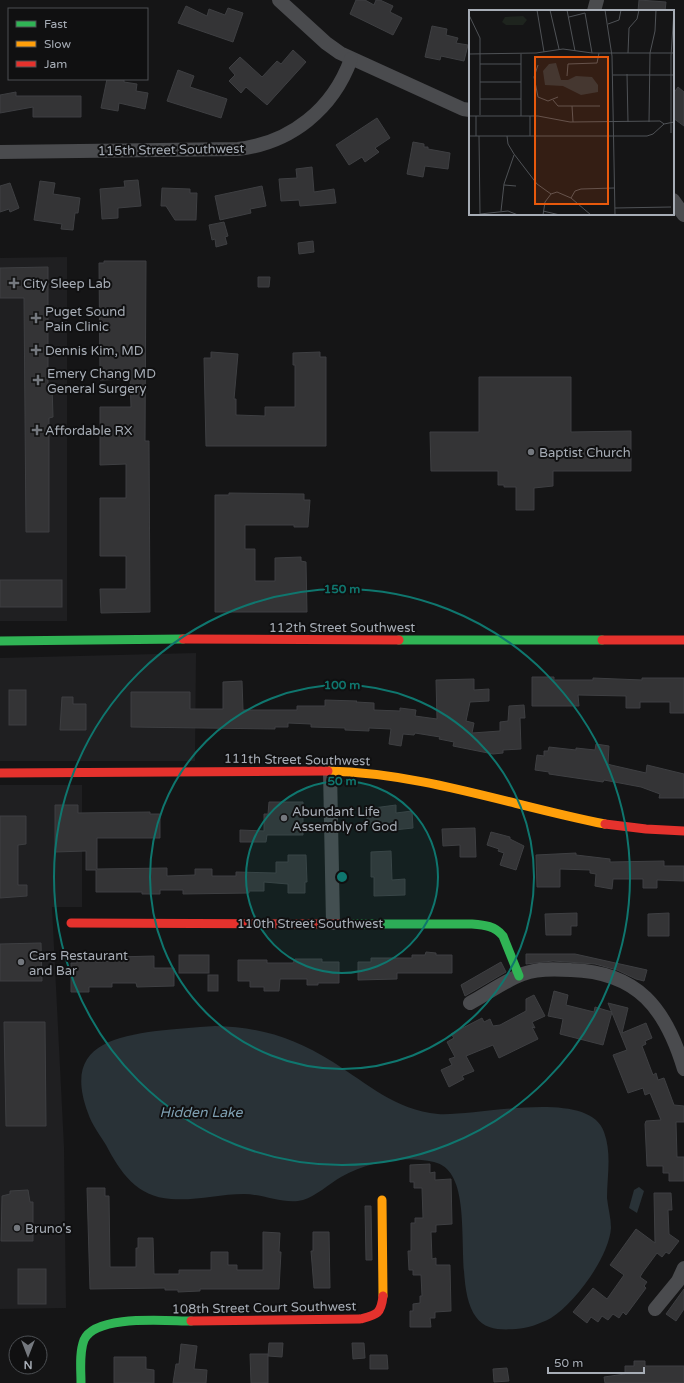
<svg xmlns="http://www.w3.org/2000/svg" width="684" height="1383" viewBox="0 0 684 1383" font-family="'Varela Round',sans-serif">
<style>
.built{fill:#1f1f21}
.water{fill:#293237}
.building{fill:#343436;stroke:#3e3f42}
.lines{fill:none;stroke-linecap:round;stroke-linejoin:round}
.street{stroke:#4a4b4e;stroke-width:14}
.fast{stroke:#30b455;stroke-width:9}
.slow{stroke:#ff9f0a;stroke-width:9}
.jam{stroke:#e5322d;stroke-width:9}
.ring{fill:none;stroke:#0f766e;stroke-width:2}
.poi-dot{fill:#74787e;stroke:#101011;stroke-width:1.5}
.labels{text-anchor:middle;stroke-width:4;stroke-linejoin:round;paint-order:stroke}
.street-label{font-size:13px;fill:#a7adb6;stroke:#101011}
.poi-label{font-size:13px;fill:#a7adb6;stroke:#101011;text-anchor:start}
.water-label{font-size:14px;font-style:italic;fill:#7e9fb1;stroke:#101011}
.inset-road{fill:none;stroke:#4f5256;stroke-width:1}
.view{fill:#e8590c;fill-opacity:0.15;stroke:#e8590c;stroke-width:2}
.inset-edge{fill:none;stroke:#a7adb6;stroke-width:2}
.centre{fill:#0f766e;stroke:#101011;stroke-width:2}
.ring-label{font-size:12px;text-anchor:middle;font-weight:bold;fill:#0f766e;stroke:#101011;stroke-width:4;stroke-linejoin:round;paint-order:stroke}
</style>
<rect width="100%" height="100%" fill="#151516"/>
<g class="built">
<polygon points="67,257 67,621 0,621 0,258"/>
<polygon points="196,653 195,761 0,761 0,658"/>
<polygon points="0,785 82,785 82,907 52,907 64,1147 66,1308 0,1309"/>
</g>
<g class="water">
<path d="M215 1026C261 1027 294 1038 333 1062 368 1084 395 1110 438 1114 475 1117 589 1087 604 1132 612 1154 607 1176 607 1198 608 1208 611 1218 611 1228 609 1257 575 1303 551 1318 540 1324 528 1328 516 1329 501 1330 485 1330 476 1317 449 1281 481 1173 434 1162 403 1155 368 1162 341 1177 329 1184 316 1196 303 1200 285 1205 263 1194 244 1194 220 1194 195 1201 171 1199 137 1197 120 1172 106 1145 100 1135 92 1125 88 1113 65 1051 104 1038 156 1031 176 1029 195 1027 215 1026Z"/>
<polygon points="639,1187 644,1191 637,1213 629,1208 634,1190"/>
</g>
<g class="building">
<polygon points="356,0 365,0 374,5 376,0 380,0 393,6 390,12 402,18 393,35 350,14"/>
<polygon points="639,0 666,2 665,11 638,11"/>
<polygon points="186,6 207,16 209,9 225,15 228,8 243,13 233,42 178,23"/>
<polygon points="432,26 447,29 446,35 458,38 456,43 468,45 464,61 441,56 440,60 425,57"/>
<polygon points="293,50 306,62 267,105 246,87 241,93 229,81 235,75 229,68 240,57 262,77 277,61 281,64"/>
<polygon points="178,70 194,76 190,87 227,99 221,118 167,101"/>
<polygon points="107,79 124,79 124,82 137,84 136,91 148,93 145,109 119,103 118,111 101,108"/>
<polygon points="678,87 684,92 684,126 673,118 673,94"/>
<polygon points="16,92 16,96 81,96 81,117 33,117 33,107 0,113 0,95"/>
<polygon points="377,118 390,138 375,148 379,152 365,162 362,157 349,165 336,145"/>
<polygon points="413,142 424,144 424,147 428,147 428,149 450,153 448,169 425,166 423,177 407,174"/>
<polygon points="312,167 314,192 334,189 336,203 300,206 299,200 281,201 279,179 297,178 296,169"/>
<polygon points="138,180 141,206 118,208 118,218 102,219 100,189 125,187 124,181"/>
<polygon points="40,181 55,183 53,194 80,198 78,213 75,213 73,230 61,229 62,224 34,220"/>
<polygon points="10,183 19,208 10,212 9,209 0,212 0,186"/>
<polygon points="262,186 266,206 250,209 251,213 220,220 215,196"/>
<polygon points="162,188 190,189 190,193 197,193 196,220 175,220 166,206 161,206"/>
<polygon points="224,222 228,236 225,237 227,244 216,247 215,239 212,240 209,225"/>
<polygon points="313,241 314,252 299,254 298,243"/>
<polygon points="104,261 146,261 145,441 149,441 150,612 101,613 100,589 126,589 126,556 100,556 100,498 126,498 126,464 100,465 100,407 131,407 130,379 100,380 99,263 104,263"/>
<polygon points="48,267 48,386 52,386 53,417 49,418 49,532 26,532 24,298 0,298 0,268"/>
<polygon points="258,277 270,277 269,287 258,287"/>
<polygon points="211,352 238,354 234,399 236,399 236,415 265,416 265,407 295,407 295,365 293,365 293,353 320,352 320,357 326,357 326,446 206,446 204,358 211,358"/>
<polygon points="479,377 571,377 571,432 631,431 631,471 553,471 553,486 534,488 534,510 516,510 516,487 504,487 504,485 498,485 498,471 431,471 430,432 479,432"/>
<polygon points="229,493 304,494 304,500 310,500 308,527 294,527 294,525 245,525 245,549 255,549 255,581 275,581 275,558 301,557 301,561 306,562 307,612 215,612 215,495 229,495"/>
<rect x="0" y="580" width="62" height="27"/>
<polygon points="532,677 554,677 554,680 593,680 593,678 642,680 642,678 684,678 684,713 670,713 670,702 640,702 640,708 626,708 626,696 578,695 579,706 532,706"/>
<polygon points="474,679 474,690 489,689 489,701 470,702 466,721 474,723 472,733 500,731 500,722 508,721 509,706 524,705 525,718 520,718 521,749 503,750 503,753 493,754 453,746 454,742 439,739 440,737 415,733 414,735 403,734 401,746 389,744 391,729 369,728 369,731 345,730 345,728 311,727 311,724 288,723 288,727 275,727 275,729 131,727 131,692 190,692 190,709 223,709 223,682 242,681 243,710 297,710 297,706 325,706 325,700 357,701 356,702 374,703 374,710 400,711 400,708 416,710 415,716 437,719 436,680"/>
<rect x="9" y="690" width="17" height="35"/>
<polygon points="62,697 73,697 73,704 86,704 86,730 60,730"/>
<polygon points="596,744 609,746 608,764 611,765 646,773 647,765 684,774 684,798 659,798 660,794 641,787 604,780 603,782 549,774 549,772 535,770 537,755 544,756 544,751 548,751 549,747 576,750 576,748 595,750"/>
<polygon points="269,802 303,802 303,835 267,835 266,842 240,842 240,830 264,831 264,814 268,814"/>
<polygon points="55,805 78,805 78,813 150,812 150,814 160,814 160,838 97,838 97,869 167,868 167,876 195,875 195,869 212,869 212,876 236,876 236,872 276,873 276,862 288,862 288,855 306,855 307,882 305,882 305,893 288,893 288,884 264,882 264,891 249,891 249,893 183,894 183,890 160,890 160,894 142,894 142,892 96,892 96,870 86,870 86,851 55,852"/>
<polygon points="396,805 396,813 412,811 413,828 384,831 383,824 368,826 366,809"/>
<polygon points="0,816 26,816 26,844 18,845 18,885 27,885 27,896 0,898"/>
<polygon points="475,828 476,857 460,857 460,845 443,846 442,829"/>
<polygon points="491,832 510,837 510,839 524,846 516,870 500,865 504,853 498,851 499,849 487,845"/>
<polygon points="391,851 392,880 405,879 405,895 374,896 374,877 371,877 371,852"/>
<polygon points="576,853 576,855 610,859 610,862 664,861 664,866 684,866 684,881 657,880 657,888 643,888 643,879 613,879 612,889 595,886 596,874 590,873 590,870 560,869 560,887 537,887 536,855"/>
<polygon points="577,913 577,926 571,926 571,935 546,935 545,914"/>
<polygon points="669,913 669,936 648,936 648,914"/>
<polygon points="41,943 42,981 0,981 0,944"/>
<polygon points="426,952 436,953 436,955 452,955 452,973 397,973 397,979 358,980 358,962 371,962 371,958 412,958 412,955 425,955"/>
<polygon points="526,954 575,954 647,970 644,981 636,979 617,970 595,964 553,961 526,964"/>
<rect x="179" y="955" width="30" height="18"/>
<polygon points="154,956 154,968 174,968 174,986 137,987 136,983 112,983 112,987 89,987 89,992 71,992 71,963 77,963 77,959 96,958 96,962 116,961 116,957"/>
<polygon points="295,959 322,959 322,962 339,962 339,983 318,983 318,985 307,985 307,979 280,979 279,991 264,991 264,987 250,987 250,981 238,981 238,960 267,960 267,963 293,963"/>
<polygon points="501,962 506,972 465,996 461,985"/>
<rect x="208" y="975" width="10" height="16"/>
<polygon points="554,991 568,995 566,1005 594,1012 595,1007 612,1012 603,1045 560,1034 563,1019 548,1016"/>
<polygon points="534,995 545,1016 532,1022 535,1028 532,1027 538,1039 499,1058 493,1045 466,1056 474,1071 462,1076 464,1079 449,1087 441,1070 452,1065 449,1059 455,1057 447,1042 454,1038 451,1034 482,1018 484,1022 490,1019 493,1026 500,1025 526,1011 526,999"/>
<polygon points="608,1003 628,1008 622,1033 646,1023 652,1038 645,1041 646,1044 642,1046 653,1075 656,1073 658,1080 664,1078 674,1105 684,1106 684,1122 676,1122 677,1157 684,1157 684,1181 669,1181 669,1173 663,1173 663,1166 647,1166 645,1124 646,1121 661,1120 650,1093 645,1095 643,1088 628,1093 613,1055 627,1050"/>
<polygon points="4,1022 45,1022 46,1126 6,1126"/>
<polygon points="430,1164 430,1173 435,1172 435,1180 451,1179 452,1224 436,1225 436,1232 431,1232 432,1259 436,1258 436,1265 450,1265 451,1311 435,1312 435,1318 430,1318 431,1327 410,1327 410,1311 413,1311 413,1304 420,1303 420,1296 422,1296 421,1275 413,1275 413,1270 409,1270 408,1251 411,1251 411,1223 415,1223 415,1218 423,1218 422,1188 414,1188 414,1182 410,1182 410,1165"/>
<polygon points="87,1188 105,1188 105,1196 109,1196 110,1267 136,1267 136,1248 138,1248 138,1238 153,1238 154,1274 179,1274 179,1270 211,1270 211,1252 228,1252 228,1265 237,1265 237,1270 263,1270 263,1232 280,1233 279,1252 281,1252 279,1289 200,1289 200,1291 178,1292 178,1290 165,1290 165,1288 90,1289"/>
<polygon points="28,1190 30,1202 33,1202 33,1241 1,1241 2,1196 10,1194 10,1191"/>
<polygon points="654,1193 671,1193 672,1210 668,1210 669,1234 679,1241 669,1254 666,1252 662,1257 657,1253 643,1272 640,1277 647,1282 644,1286 646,1288 626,1315 623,1312 619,1318 613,1314 608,1320 602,1316 598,1322 591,1317 587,1323 573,1312 593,1288 607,1299 624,1275 610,1265 636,1229 655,1243"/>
<polygon points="365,1206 371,1206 372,1260 366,1260"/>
<polygon points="313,1232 329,1232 330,1288 314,1288 311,1251 313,1251"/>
<rect x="18" y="1269" width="28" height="35"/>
<polygon points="684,1289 684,1309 676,1321 666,1314"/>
<polygon points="269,1343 283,1343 282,1357 268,1356"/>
<polygon points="352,1343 364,1343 365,1358 353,1359"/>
<polygon points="181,1344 197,1346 194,1369 207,1370 206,1383 173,1383 176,1364 179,1364"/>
<polygon points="250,1354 268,1354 268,1383 251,1383"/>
<polygon points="370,1355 387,1355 388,1369 370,1369"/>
<polygon points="114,1357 146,1357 146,1369 154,1370 154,1383 114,1383"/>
<polygon points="634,1361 645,1361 645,1366 684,1366 684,1383 605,1383 604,1377 625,1374 625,1366 634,1366"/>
<polygon points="507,1368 509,1381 494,1382 493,1369"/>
</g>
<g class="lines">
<g class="street">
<polyline points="279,0 326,43 340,53 463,109 470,110"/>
<polyline points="594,11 597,0"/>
<path d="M0 152 238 149C291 143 333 109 351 59"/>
<polyline points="673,200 684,215"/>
<polyline points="330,771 333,923"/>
<path d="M470 1003C487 994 504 981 523 974 537 968 556 969 571 970 638 972 666 1009 684 1069"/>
<polyline points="655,1309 678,1281 684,1268"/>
</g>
<g class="fast">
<polyline points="399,640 602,640"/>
<polyline points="0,641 183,639"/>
<path d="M346 924H472C485 925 495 926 503 936L519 976"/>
<path d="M81 1383C81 1370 79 1353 84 1340 95 1314 166 1321 191 1321"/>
</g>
<g class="slow">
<path d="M328 771C423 773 513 806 605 824"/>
<polyline points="382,1200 383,1296"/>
</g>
<g class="jam">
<polyline points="183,639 399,640"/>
<polyline points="602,640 684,640"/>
<polyline points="0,773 328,771"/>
<polyline points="605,824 646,829 684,831"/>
<polyline points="71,923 346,924"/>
<path d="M191 1321 360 1319C376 1315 381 1315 383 1296"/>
</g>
</g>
<circle cx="342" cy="877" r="96" fill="#0f766e" fill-opacity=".12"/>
<g class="ring">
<circle cx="342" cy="877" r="96"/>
<circle cx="342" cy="877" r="192"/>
<circle cx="342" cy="877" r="288"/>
</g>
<g class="poi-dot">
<path d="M12 277h4v4h4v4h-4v4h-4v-4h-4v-4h4z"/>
<path d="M34 312h4v4h4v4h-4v4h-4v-4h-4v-4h4z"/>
<path d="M34 344h4v4h4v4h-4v4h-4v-4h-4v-4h4z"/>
<path d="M36 374h4v4h4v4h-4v4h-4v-4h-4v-4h4z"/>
<path d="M35 424h4v4h4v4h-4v4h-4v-4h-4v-4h4z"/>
<circle cx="531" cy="452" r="4"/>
<circle cx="284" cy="818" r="4"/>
<circle cx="21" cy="962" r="4"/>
<circle cx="17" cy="1228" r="4"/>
</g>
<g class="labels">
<g class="street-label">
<text transform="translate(171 149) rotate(-1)" y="5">115th Street Southwest</text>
<text x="342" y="632">112th Street Southwest</text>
<text transform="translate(297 759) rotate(1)" y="5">111th Street Southwest</text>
<text x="310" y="928">110th Street Southwest</text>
<text transform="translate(264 1307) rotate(-1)" y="5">108th Street Court Southwest</text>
</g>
<g class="poi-label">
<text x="23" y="288">City Sleep Lab</text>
<text x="45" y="316">Puget Sound<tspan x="45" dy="15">Pain Clinic</tspan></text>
<text x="45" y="355">Dennis Kim, MD</text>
<text x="47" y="378">Emery Chang MD<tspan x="47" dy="15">General Surgery</tspan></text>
<text x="45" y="435">Affordable RX</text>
<text x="539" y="457">Baptist Church</text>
<text x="292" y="816">Abundant Life<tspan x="292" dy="15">Assembly of God</tspan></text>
<text x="29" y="960">Cars Restaurant<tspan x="29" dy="15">and Bar</tspan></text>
<text x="25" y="1233">Bruno's</text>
</g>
<g class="water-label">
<text x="201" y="1117">Hidden Lake</text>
</g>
</g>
<g transform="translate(469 10)">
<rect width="205" height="205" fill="#151516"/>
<path d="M54 6 58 10 54 15H37L33 12 36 7Z" fill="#1e241e"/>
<path d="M87 53 92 70H99L107 66 123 67 129 75V82L112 85 94 76 76 75 74 61 80 54Z" fill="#293237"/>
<path class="inset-road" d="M68 0 75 42M81 0 90 39M98 0 106 41M136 0 143 46 146 205M0 5 11 28V105M100 7 116 3 123 43M139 14 150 10 152 0M159 43 160 18 168 9 170 0M0 44 67 43 94 39 123 43H205M52 44V106M11 54H52M69 55 65 67 69 87 79 91 89 87M158 64 159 112M144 65H205M98 66 99 54 128 53 130 43M11 72H52M11 89H52M84 90 89 96H131M103 96 104 112M0 106H69L101 112 191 111 195 114M7 106V126M61 106V126M180 112 181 43 186 21 187 0M202 123V46L205 0M0 126H178L184 124 195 114 205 112M10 126 11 205M38 126 39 134 45 144 68 174 82 184M35 175 47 176M82 184 88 182 102 188 122 205M102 188 106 181 112 179 145 178M146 198 202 197M32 201 35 174 45 145M74 201 91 205M11 204 39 201 49 205M74 205 76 192 82 184"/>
<path class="view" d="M66 47H139V194H66Z"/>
<rect width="205" height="205" class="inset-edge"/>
</g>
<circle cx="342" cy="877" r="6" class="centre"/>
<g class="ring-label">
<text x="342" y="593">150 m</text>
<text x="342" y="689">100 m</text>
<text x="342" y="785">50 m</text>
</g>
<rect x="8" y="8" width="140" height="72" fill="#101011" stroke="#4c4f53"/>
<rect x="16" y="21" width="20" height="6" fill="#30b455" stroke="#4c4f53"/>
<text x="44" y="28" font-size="12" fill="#a7adb6">Fast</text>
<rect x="16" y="41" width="20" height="6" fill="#ff9f0a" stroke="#4c4f53"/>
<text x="44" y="48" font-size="12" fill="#a7adb6">Slow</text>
<rect x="16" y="61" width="20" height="6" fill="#e5322d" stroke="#4c4f53"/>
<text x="44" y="68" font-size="12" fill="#a7adb6">Jam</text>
<g transform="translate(28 1355) rotate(180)"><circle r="19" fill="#101011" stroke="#4c4f53"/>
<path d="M0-3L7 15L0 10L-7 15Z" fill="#74787e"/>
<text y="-6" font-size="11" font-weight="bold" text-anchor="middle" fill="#a7adb6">N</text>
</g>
<path d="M548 1367v6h96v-6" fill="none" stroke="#a7adb6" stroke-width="2"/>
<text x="554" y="1367" font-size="12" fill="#a7adb6" stroke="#101011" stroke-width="3" paint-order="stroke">50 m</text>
</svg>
